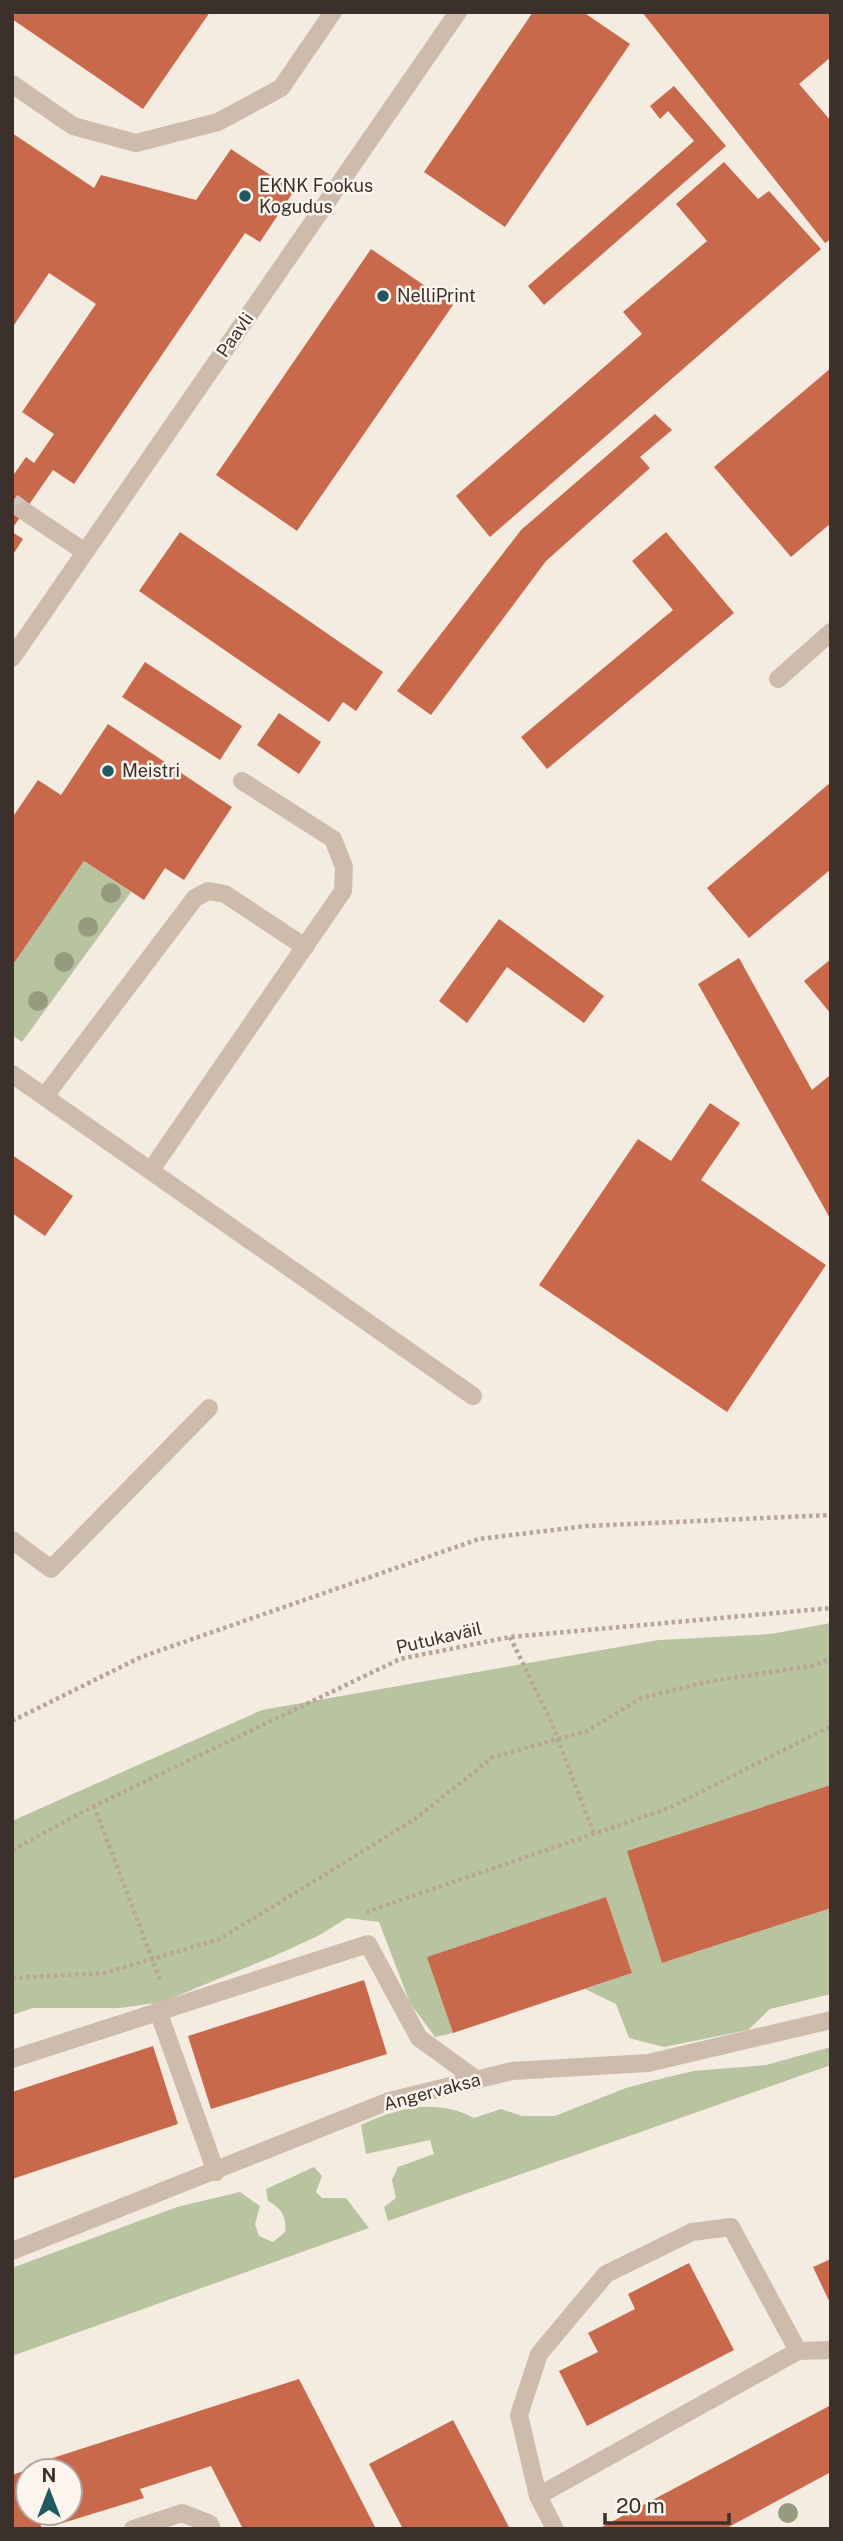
<svg xmlns="http://www.w3.org/2000/svg" width="843" height="2541" viewBox="0 0 843 2541" font-family="'Public Sans',sans-serif">
<style>
.grass{fill:#b8c4a0}
.building{fill:#c8694b}
.lines{fill:none;stroke-linecap:round;stroke-linejoin:round}
.minor-tunnel{stroke:#cfc6bd;stroke-width:18;stroke-dasharray:18 9;stroke-linecap:butt}
.path{stroke:#b9a596;stroke-width:4.5;stroke-dasharray:3.5 3.5;stroke-linecap:butt}
.minor{stroke:#cdbbac;stroke-width:18}
.tree{fill:#969b7f}
.poi-dot{fill:#1f5a5e;stroke:#fbf5ee;stroke-width:2.5}
.labels{text-anchor:middle;stroke-width:5;stroke-linejoin:round;paint-order:stroke}
.poi-label{font-size:18px;fill:#3b302b;stroke:#fbf5ee;text-anchor:start}
.street-label{font-size:18px;fill:#3b302b;stroke:#fbf5ee}
</style>
<rect width="100%" height="100%" fill="#f4ebe1"/>
<g class="grass">
<polygon points="84,861 131,892 22,1042 12,1035 12,966"/>
<polygon points="831,1623 831,1785 662,1963 831,1908 831,1994 770,2009 748,2030 664,2047 629,2038 616,2004 585,1989 632,1973 606,1897 428,1957 453,2033 435,2037 410,2003 379,1922 347,1918 318,1936 274,1956 162,2002 120,2008 33,2008 12,2015 12,1821 262,1710 659,1640 771,1634"/>
<path d="M831 2047V2065L388 2221 384 2207 396 2198 392 2180 398 2167 434 2154 430 2140 366 2154 361 2125C398 2107 438 2098 474 2118L501 2109 522 2116H555L626 2088 652 2081 693 2071 766 2065Z"/>
<path d="M314 2167 322 2176 316 2192 322 2198H346L369 2228 12 2356V2268L177 2207 240 2192 260 2206 255 2224 259 2236 273 2242 285 2232C287 2216 281 2208 268 2201L266 2189Z"/>
</g>
<g class="building">
<polygon points="16,12 210,12 143,109 12,19"/>
<polygon points="533,12 583,12 630,44 505,227 424,172"/>
<polygon points="642,12 831,12 831,57 799,84 831,121 831,239 825,243"/>
<polygon points="674,86 726,146 544,305 528,286 694,141 668,111 660,119 650,106"/>
<polygon points="12,133 94,188 101,175 196,200 231,149 294,191 260,242 245,233 74,484 53,470 12,529 12,477 26,457 34,463 54,434 22,412 96,304 49,273 12,328"/>
<polygon points="724,162 758,199 769,191 821,249 490,537 456,496 642,334 623,312 707,241 676,204"/>
<polygon points="371,249 453,305 297,531 216,475"/>
<polygon points="831,368 831,523 791,557 714,467"/>
<polygon points="655,414 672,430 640,457 650,468 546,561 431,715 397,691 521,530"/>
<polygon points="12,532 23,539 12,556"/>
<polygon points="180,532 383,672 356,711 343,702 329,722 139,591"/>
<polygon points="666,532 734,613 547,769 521,737 673,610 632,561"/>
<polygon points="145,662 242,726 220,760 122,697"/>
<polygon points="279,713 321,742 299,774 257,745"/>
<polygon points="108,724 232,807 184,880 165,868 144,900 84,861 12,966 12,818 38,780 61,795"/>
<polygon points="831,782 831,869 749,938 707,888"/>
<polygon points="499,919 604,996 584,1023 507,967 467,1023 439,1001"/>
<polygon points="739,958 812,1090 829,1076 831,1080 831,1220 698,984"/>
<polygon points="831,959 831,1014 804,981"/>
<polygon points="710,1103 740,1123 701,1180 826,1265 727,1412 539,1285 638,1139 671,1161"/>
<polygon points="12,1155 73,1196 45,1236 12,1213"/>
<polygon points="831,1785 831,1908 662,1963 627,1851"/>
<polygon points="606,1897 632,1973 453,2033 427,1957"/>
<polygon points="364,1980 387,2054 211,2109 188,2036"/>
<polygon points="153,2046 178,2124 12,2179 12,2092"/>
<polygon points="831,2259 831,2305 813,2267"/>
<polygon points="689,2263 734,2350 587,2426 559,2371 598,2352 588,2333 635,2309 628,2294"/>
<polygon points="299,2379 376,2529 243,2529 211,2466 140,2489 144,2498 53,2526 49,2513 70,2513 70,2471 36,2471 34,2464"/>
<polygon points="831,2405 831,2472 725,2529 598,2529"/>
<polygon points="453,2420 510,2529 403,2529 369,2464"/>
<polygon points="24,2471 28,2484 28,2513 37,2513 42,2529 12,2529 12,2475"/>
</g>
<g class="lines">
<polyline class="minor-tunnel" points="12,502 24,511"/>
<g class="path">
<polyline points="510,1637 550,1719 594,1834"/>
<polyline points="12,1721 141,1657 479,1539 586,1526 831,1515"/>
<polyline points="94,1806 161,1982"/>
<polyline points="12,1850 94,1806 400,1659 510,1637 831,1608"/>
<polyline points="366,1912 669,1808 831,1726"/>
<polyline points="12,1978 105,1973 220,1939 415,1819 493,1757 587,1731 641,1698 711,1681 812,1666 831,1658"/>
</g>
<g class="minor">
<polyline points="12,84 73,126 136,143 218,122 281,88 333,12"/>
<polyline points="24,511 85,552"/>
<polyline points="12,658 458,12"/>
<polyline points="778,679 831,632"/>
<polyline points="12,1074 473,1396"/>
<polyline points="45,1096 195,898 208,891 225,894 305,947"/>
<polyline points="151,1170 343,891 344,867 333,839 242,781"/>
<polyline points="12,1540 51,1569 209,1408"/>
<polyline points="158,2011 216,2172"/>
<polyline points="12,2059 368,1944 419,2038 477,2080"/>
<polyline points="12,2251 389,2101 512,2071 648,2063 831,2020"/>
<polyline points="538,2496 519,2415 539,2354 606,2274 692,2232 731,2227 798,2351"/>
<polyline points="133,2529 182,2513 210,2524 212,2529"/>
<polyline points="555,2529 538,2496 798,2351 831,2350"/>
</g>
</g>
<g class="tree">
<circle cx="111" cy="893" r="10"/>
<circle cx="88" cy="927" r="10"/>
<circle cx="64" cy="962" r="10"/>
<circle cx="38" cy="1001" r="10"/>
<circle cx="788" cy="2513" r="10"/>
</g>
<g class="poi-dot">
<circle cx="245" cy="196" r="7"/>
<circle cx="383" cy="296" r="7"/>
<circle cx="108" cy="771" r="7"/>
</g>
<g class="labels">
<g class="poi-label">
<text x="259" y="192">EKNK Fookus<tspan x="259" dy="21">Kogudus</tspan></text>
<text x="397" y="302">NelliPrint</text>
<text x="122" y="777">Meistri</text>
</g>
<g class="street-label">
<text transform="translate(235 335) rotate(-55)" y="6">Paavli</text>
<text transform="translate(439 1638) rotate(-13)" y="6">Putukaväil</text>
<text transform="translate(432 2092) rotate(-15)" y="6">Angervaksa</text>
</g>
</g>
<rect width="843" height="2541" fill="none" stroke="#3b302b" stroke-width="28"/>
<g transform="translate(49 2492)"><circle r="33" fill="#fbf5ee" stroke="#aea6a0" stroke-width="2"/>
<path d="M0-5L12 26L0 18L-12 26Z" fill="#1f5a5e"/>
<text y="-10" font-size="19" font-weight="bold" text-anchor="middle" fill="#3b302b">N</text>
</g>
<path d="M605 2513v10h124v-10" fill="none" stroke="#3b302b" stroke-width="3.5"/>
<text x="616" y="2513" font-size="21" fill="#3b302b" stroke="#fbf5ee" stroke-width="5" paint-order="stroke">20 m</text>
</svg>
